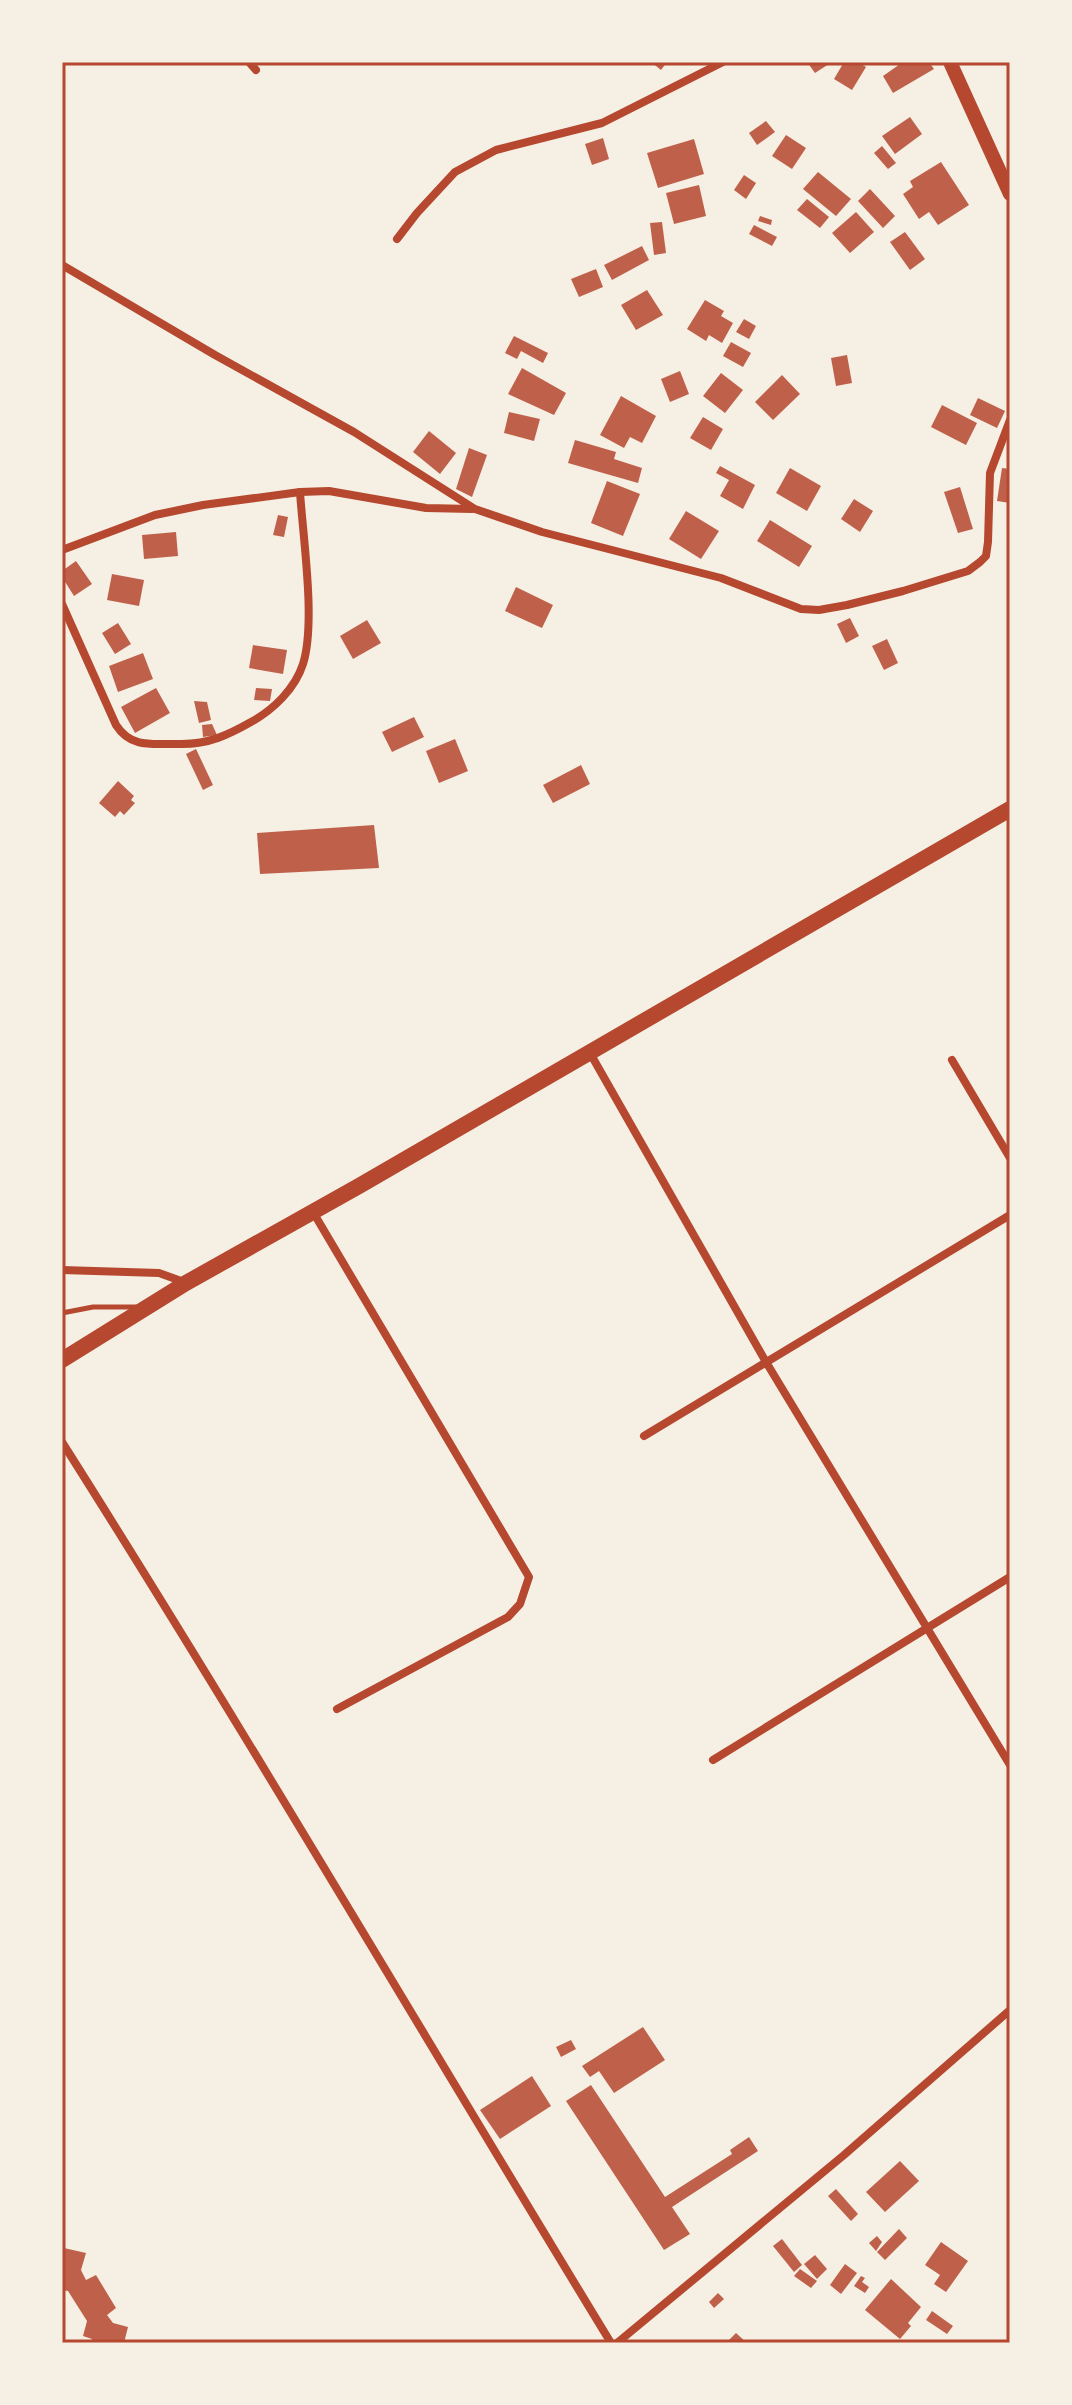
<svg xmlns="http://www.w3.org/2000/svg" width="1072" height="2405" viewBox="0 0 1072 2405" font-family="'Space Grotesk',sans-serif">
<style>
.building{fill:#bf614a}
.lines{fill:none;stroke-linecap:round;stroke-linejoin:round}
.service{stroke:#b5482f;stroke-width:5}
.minor{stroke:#b5482f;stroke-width:8}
.secondary{stroke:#b5482f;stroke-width:14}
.primary{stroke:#b5482f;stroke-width:16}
.neatline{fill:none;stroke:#b5482f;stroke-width:3}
</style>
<rect width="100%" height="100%" fill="#f6efe4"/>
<g class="building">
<polygon points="651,62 667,62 661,70"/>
<polygon points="807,62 832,62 815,73"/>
<polygon points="844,62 858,62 866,67 852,90 834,79"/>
<polygon points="903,62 929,62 934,69 893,93 883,76"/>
<polygon points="910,117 922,134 895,154 882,136"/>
<polygon points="766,121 775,132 757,145 749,133"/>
<polygon points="786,135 806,148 792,169 772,156"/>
<polygon points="603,138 609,159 592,165 585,144"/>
<polygon points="694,139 704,174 658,188 647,153"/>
<polygon points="882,146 896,163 888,169 874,153"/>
<polygon points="941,162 969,205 938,225 929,212 919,219 903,194 913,187 910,181"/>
<polygon points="818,172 851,199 836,216 803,189"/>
<polygon points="744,175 756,183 746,199 734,190"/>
<polygon points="699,185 706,216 674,224 666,193"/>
<polygon points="870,189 895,216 883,228 858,201"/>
<polygon points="807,199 829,217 820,228 797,210"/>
<polygon points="856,212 874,232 850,253 832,233"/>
<polygon points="760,216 772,220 771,225 758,221"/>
<polygon points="662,222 666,253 654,255 650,223"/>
<polygon points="754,225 777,237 772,246 749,234"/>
<polygon points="905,232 925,259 910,270 890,242"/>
<polygon points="642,246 649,260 612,280 604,265"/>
<polygon points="596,269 603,287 579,297 571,279"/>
<polygon points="647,290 663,315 636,330 621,305"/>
<polygon points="705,300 724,311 721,316 733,323 722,343 709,335 706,341 687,329"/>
<polygon points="744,319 756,326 749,339 736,332"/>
<polygon points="514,336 548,353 543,363 521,351 517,359 505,353"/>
<polygon points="731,342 751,353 743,367 723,356"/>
<polygon points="847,355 852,383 836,386 831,358"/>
<polygon points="522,368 566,393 554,415 508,394"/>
<polygon points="680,371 689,394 670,402 661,379"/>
<polygon points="721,373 743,390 725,413 703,396"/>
<polygon points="782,375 800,394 773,420 755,402"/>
<polygon points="621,396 656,416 642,443 630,437 624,448 600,435"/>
<polygon points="978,398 1005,411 997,428 970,415"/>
<polygon points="942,405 977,423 966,445 931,427"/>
<polygon points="509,412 540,419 534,441 504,433"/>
<polygon points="703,417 723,429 711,450 690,438"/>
<polygon points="429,431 456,453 440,474 413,452"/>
<polygon points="575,440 616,452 614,459 642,468 638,483 568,463"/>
<polygon points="469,448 487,455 472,497 456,489"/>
<polygon points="720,466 755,485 743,509 720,496 729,480 716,473"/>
<polygon points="790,468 821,486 807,511 776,493"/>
<polygon points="1002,468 1010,469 1010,503 997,501"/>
<polygon points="607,481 640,494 623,536 591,523"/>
<polygon points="960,487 973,529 958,533 944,492"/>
<polygon points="854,499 873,511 860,532 841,519"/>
<polygon points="686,511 719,531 701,559 669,539"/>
<polygon points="278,515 288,517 284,537 273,535"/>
<polygon points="770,520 812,546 799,567 757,541"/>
<polygon points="176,532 178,556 144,559 142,535"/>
<polygon points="76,561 92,584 74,596 62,577 62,571"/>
<polygon points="112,574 144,580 139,606 107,600"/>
<polygon points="516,587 553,605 542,628 505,611"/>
<polygon points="850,618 859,636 846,643 837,624"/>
<polygon points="367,620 381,643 353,659 340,636"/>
<polygon points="118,623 131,644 115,654 102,633"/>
<polygon points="887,639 898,663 884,670 872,646"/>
<polygon points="253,645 287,650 283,674 249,668"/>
<polygon points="143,653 153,679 118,692 109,666"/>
<polygon points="156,688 170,713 135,733 121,707"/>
<polygon points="256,688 272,689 270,701 254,700"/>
<polygon points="194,701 207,702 211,720 199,723"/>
<polygon points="414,717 424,737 392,752 382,732"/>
<polygon points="212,724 217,735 203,737 202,725"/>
<polygon points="455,739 468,771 439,783 426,751"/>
<polygon points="196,749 213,785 203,790 186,754"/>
<polygon points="581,765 590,784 553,803 543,785"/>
<polygon points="118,781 134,796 131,800 135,803 124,815 120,811 115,817 99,803"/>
<polygon points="374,825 379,868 260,874 257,833"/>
<polygon points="643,2027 665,2060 614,2093 599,2071 590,2077 582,2066"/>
<polygon points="571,2040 576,2049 561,2057 556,2047"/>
<polygon points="532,2076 551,2106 500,2139 480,2110"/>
<polygon points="591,2085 665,2197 732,2154 730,2150 749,2137 758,2151 672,2207 690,2234 664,2250 566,2101"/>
<polygon points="900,2161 919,2181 885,2212 866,2192"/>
<polygon points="836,2189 858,2214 851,2221 828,2196"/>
<polygon points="899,2229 907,2238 885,2260 877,2252"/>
<polygon points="877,2236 882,2242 876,2251 869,2243"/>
<polygon points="782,2239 802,2265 794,2272 773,2246"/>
<polygon points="941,2242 968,2261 946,2292 934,2284 940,2275 925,2265"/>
<polygon points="64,2248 86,2253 81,2270 86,2280 96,2275 116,2308 107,2315 113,2323 128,2327 124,2343 91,2343 92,2339 83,2336 87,2321 68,2291 62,2290"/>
<polygon points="815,2255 827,2269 817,2279 804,2264"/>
<polygon points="845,2264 857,2273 841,2294 830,2285"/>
<polygon points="800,2269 817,2281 811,2288 794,2276"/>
<polygon points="861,2276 865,2278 862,2282 869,2287 865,2293 854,2286"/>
<polygon points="891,2279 921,2307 908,2323 911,2326 900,2339 865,2310"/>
<polygon points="718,2293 724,2299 714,2308 709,2302"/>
<polygon points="932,2311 953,2326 947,2334 926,2320"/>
<polygon points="736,2333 747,2343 726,2343"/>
</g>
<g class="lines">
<polyline class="service" points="62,1313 93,1307 136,1307"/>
<g class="minor">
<polyline points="249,62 256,70"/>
<polyline points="397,239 417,213 455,172 496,150 602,123 723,62"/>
<polyline points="62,265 215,355 354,432 475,509 542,532 721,578 801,609 819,610 847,605 903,591 968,571 980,562 986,556 988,542 990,473 1010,420"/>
<polyline points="62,550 155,515 203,505 300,492 329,491 426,508 472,509"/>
<path d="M62 604 116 725C132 750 155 743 182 744 209 744 228 735 251 722 273 710 295 689 303 664 316 623 303 538 300 492"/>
<polyline points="590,1053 766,1362 1010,1765"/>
<polyline points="952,1060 1010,1158"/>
<polyline points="313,1212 529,1577 520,1604 508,1617 337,1709"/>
<polyline points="62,1270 159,1273 184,1282"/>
<polyline points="644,1436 1010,1215"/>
<path d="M62 1442C250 1739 428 2043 611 2343"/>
<polyline points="713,1760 1010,1577"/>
<polyline points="617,2343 844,2155 1010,2010"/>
</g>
<polyline class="secondary" points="950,62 1010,194"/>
<polyline class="primary" points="62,1360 186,1283 359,1186 1010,809"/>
</g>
<rect width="1072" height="2405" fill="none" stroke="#f6efe4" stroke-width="128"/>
<rect x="64" y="64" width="944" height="2277" class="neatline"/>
</svg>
